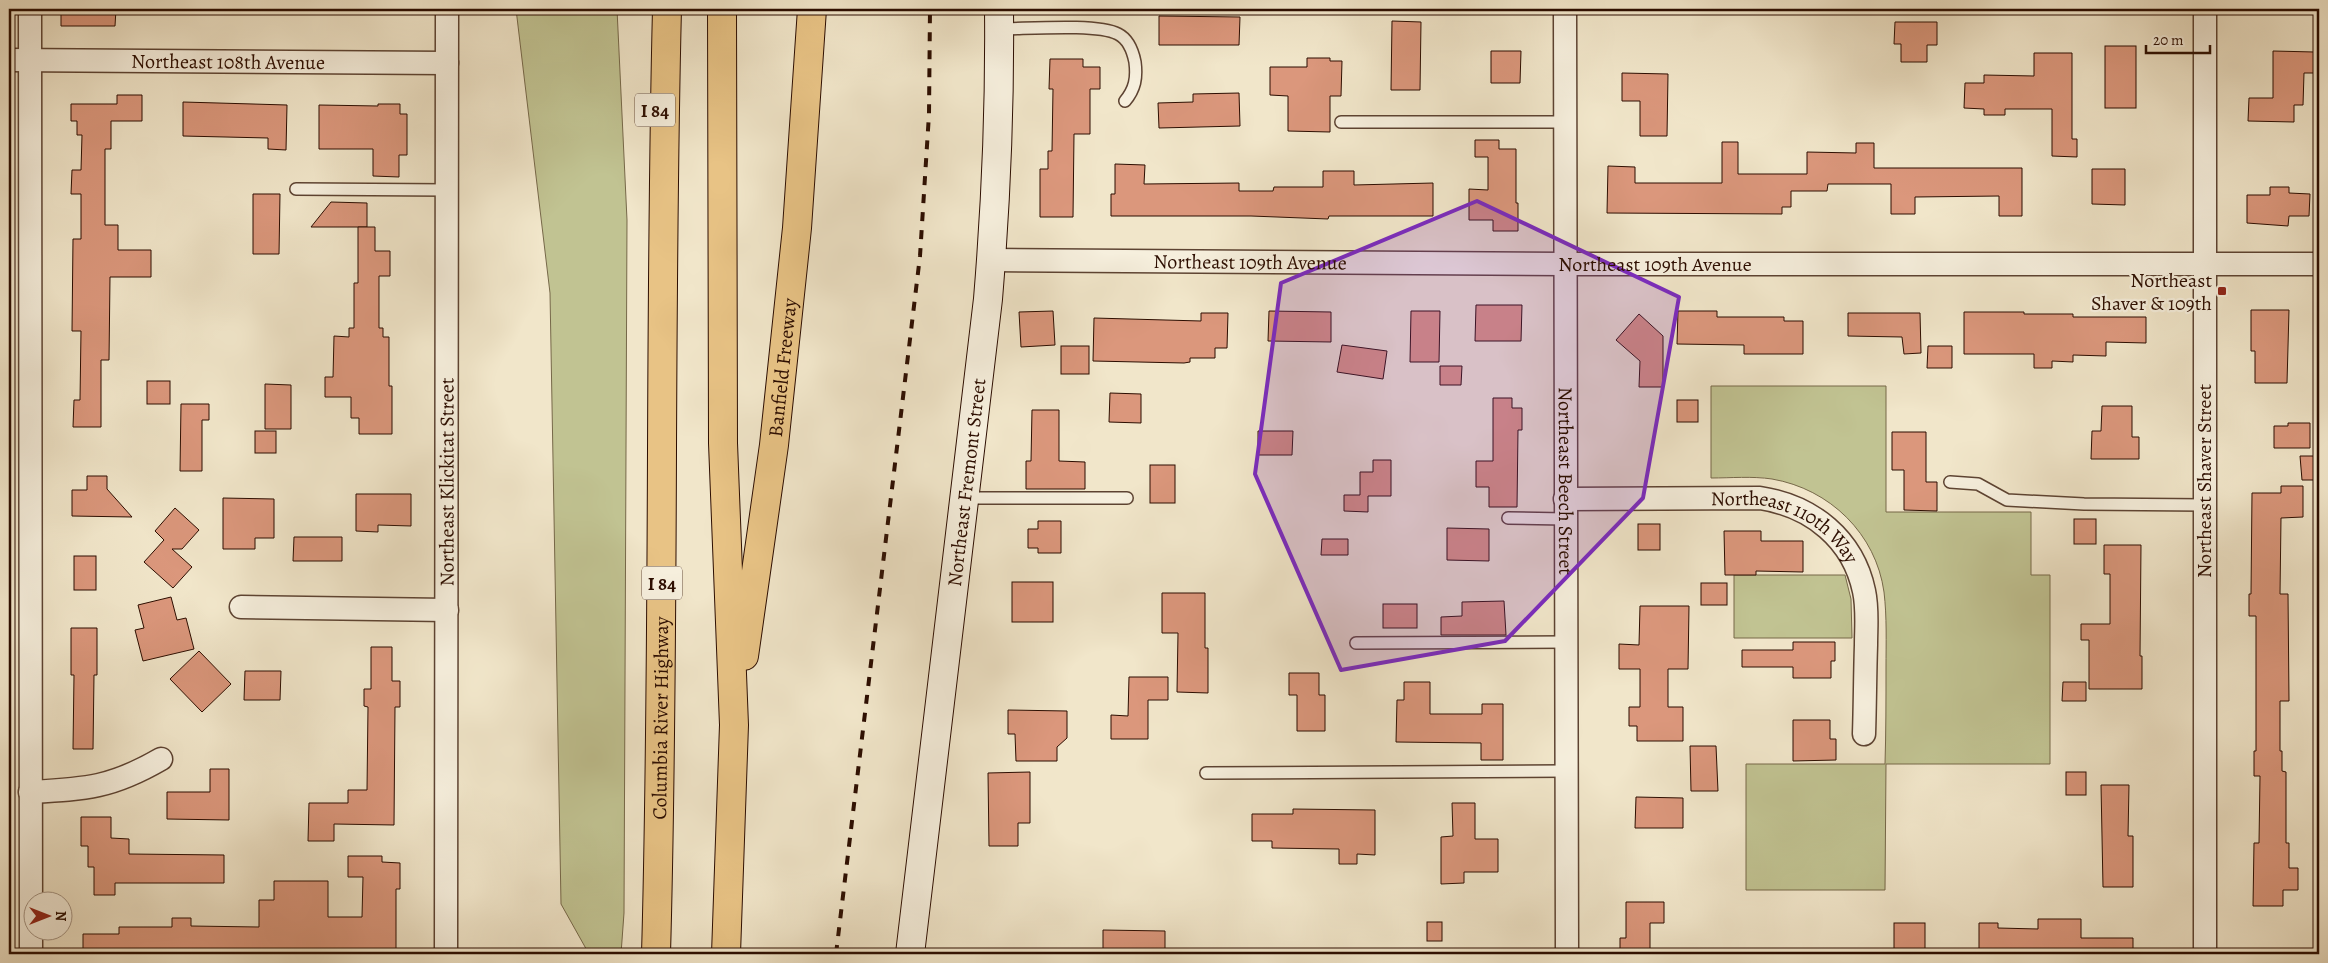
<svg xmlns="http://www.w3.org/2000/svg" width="2328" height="963" viewBox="0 0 2328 963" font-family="Alegreya,serif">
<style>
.green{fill:#c1c392;stroke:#766849}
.building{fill:#db977c;stroke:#2c0d00}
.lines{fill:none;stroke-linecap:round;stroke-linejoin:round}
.lane-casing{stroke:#5d4332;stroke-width:14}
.street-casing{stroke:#5d4332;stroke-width:25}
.secondary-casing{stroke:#2c0d00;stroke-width:30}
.highway-casing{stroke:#2c0d00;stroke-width:30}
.lane{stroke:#f6efdd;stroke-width:11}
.street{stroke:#f6efdd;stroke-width:22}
.secondary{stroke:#f6efdd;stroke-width:28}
.highway{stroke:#e8c385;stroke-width:28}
.rail{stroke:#2c0d00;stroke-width:4;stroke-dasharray:9 9;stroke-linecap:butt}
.marked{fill:#7b2cbf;fill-opacity:0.2;stroke:#7b2cbf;stroke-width:4;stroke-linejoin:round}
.poi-dot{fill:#8f2418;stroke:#f6efdd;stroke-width:2}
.labels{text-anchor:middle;stroke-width:4.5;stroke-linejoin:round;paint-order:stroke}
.shield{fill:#f6efdd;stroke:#695142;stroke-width:1}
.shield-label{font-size:19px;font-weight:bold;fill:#2c0d00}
.street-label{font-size:20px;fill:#2c0d00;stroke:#f6efdd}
.poi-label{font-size:20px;fill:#2c0d00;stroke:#f6efdd;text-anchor:end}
</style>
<rect width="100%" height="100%" fill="#f1e6ca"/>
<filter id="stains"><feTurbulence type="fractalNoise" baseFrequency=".004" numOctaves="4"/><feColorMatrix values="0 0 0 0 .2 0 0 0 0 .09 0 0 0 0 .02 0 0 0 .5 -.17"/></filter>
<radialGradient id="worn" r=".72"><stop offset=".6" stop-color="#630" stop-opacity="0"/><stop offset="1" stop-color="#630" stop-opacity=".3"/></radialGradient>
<g class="green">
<polygon points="516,9 617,9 627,220 624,913 621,954 589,954 561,904 550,293"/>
<path d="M1711 386H1886V512H2031V575H2050V764H1886L1885 890H1746V764H1885C1886 732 1886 700 1886 668 1886 643 1887 617 1884 592 1876 534 1830 489 1772 479 1752 476 1731 478 1711 478Z"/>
<polygon points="1734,575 1845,575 1851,599 1852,638 1734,638"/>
</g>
<g class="building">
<polygon points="61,9 116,9 115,26 61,26"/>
<polygon points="1159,16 1240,17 1239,45 1159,45"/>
<polygon points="1392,21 1421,22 1420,90 1391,90"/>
<polygon points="1895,22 1937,22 1937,45 1927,45 1927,62 1901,62 1901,44 1894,44"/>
<rect x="2105" y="46" width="31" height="62"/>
<polygon points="1491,51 1521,51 1520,83 1491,83"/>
<polygon points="2273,51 2314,52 2314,73 2304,73 2303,105 2294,105 2294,122 2248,121 2249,98 2273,98"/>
<polygon points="2034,53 2072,53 2072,139 2077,139 2077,157 2052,156 2052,109 2005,109 2005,115 1984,115 1984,109 1964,108 1965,83 1984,83 1984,75 2034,76"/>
<polygon points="1307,58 1330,58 1330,61 1342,61 1341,96 1330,96 1330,132 1288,131 1288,96 1270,95 1270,67 1307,67"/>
<polygon points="1050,59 1083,59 1083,67 1100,67 1100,89 1090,89 1090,134 1074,134 1073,217 1040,217 1040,169 1048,169 1048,151 1052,151 1053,89 1049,89"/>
<polygon points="1622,73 1668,74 1667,136 1640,136 1640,101 1622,101"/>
<polygon points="1239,93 1240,126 1159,128 1158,103 1193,102 1193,94"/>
<polygon points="117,95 142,95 142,121 111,121 111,149 105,149 105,225 118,225 118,250 151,250 151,277 110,277 109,360 101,360 101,427 73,427 74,400 80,400 81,331 72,331 73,239 81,239 81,194 71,194 72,170 81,170 82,135 77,135 77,121 71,121 71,104 117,104"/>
<polygon points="183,102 287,105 286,150 268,149 268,138 183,136"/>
<polygon points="378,104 400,104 400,114 407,114 407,155 399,155 399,177 373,176 373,149 319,149 319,105 378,106"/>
<polygon points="1475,140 1499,140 1499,149 1516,149 1516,203 1518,203 1518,231 1493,231 1493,220 1469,220 1469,189 1488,190 1488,157 1475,157"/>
<polygon points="1722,142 1738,142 1738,174 1807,174 1807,152 1856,153 1856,143 1874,143 1874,168 2022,168 2022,216 1999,216 1999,196 1915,197 1915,214 1891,214 1891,184 1828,184 1827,191 1791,191 1791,207 1782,207 1782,214 1607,213 1608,166 1635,167 1635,183 1722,183"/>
<polygon points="1115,164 1145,165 1144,184 1239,183 1239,191 1273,191 1274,187 1323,187 1323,171 1354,171 1354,185 1433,183 1433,216 1329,216 1328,219 1251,216 1111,216 1111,194 1115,194"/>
<polygon points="2092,169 2125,169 2125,205 2092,204"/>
<polygon points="2270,187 2289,187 2289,193 2310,194 2309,216 2289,216 2288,226 2247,223 2247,195 2270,195"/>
<polygon points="253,194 280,194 279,254 253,254"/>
<polygon points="331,202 367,203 367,227 311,227"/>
<polygon points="358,227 375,227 375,251 390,251 390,276 379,276 379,328 383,328 383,337 389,337 389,386 392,386 392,434 359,434 359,418 351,418 351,397 325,397 325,377 333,377 334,336 349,337 349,328 354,328 354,283 358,283"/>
<polygon points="1476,305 1522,305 1521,341 1475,341"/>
<polygon points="2251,310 2289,310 2287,383 2255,383 2255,351 2251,351"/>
<polygon points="1053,311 1055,345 1021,347 1019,312"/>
<polygon points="1269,311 1331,312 1331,342 1268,341"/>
<polygon points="1411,311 1440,311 1439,362 1410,362"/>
<polygon points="1678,311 1717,311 1717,317 1784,317 1784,321 1803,321 1803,354 1744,354 1744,345 1677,344"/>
<polygon points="1964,312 2024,312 2024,314 2073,314 2073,317 2146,317 2146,343 2106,342 2106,356 2073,355 2073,362 2052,361 2052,368 2034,368 2034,354 1964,354"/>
<polygon points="1201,313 1228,313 1227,348 1215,348 1215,358 1190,358 1190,362 1184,363 1093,361 1094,318 1201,321"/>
<polygon points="1848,313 1920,313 1921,353 1904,354 1902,337 1848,336"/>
<polygon points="1639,314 1663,336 1663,387 1639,387 1640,361 1616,340"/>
<polygon points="1342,345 1387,351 1383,379 1337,372"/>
<rect x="1061" y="346" width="28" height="28"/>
<polygon points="1928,346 1952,346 1952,368 1927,368"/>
<polygon points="1440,366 1462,366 1461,385 1440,385"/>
<rect x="147" y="381" width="23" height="23"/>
<polygon points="265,384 291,385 291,429 265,429"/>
<polygon points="1110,393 1141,394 1141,423 1109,422"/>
<polygon points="1493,398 1512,398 1512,408 1522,408 1522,430 1518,430 1517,507 1489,507 1489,487 1476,487 1476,461 1493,461"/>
<rect x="1677" y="400" width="21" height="22"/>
<polygon points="181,404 209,404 209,420 202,420 202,471 180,471"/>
<polygon points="2102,406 2132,406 2132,437 2139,437 2139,459 2091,459 2092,431 2101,431"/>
<polygon points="1032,410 1059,410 1059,461 1085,462 1085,489 1026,489 1026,461 1031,461"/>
<polygon points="2288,423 2310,423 2310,448 2274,448 2274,426 2288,426"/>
<rect x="255" y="431" width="21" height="22"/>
<polygon points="1258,431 1293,431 1292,455 1258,455"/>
<polygon points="1892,432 1926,432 1926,482 1937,482 1937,511 1904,510 1904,470 1892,470"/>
<polygon points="2300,456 2319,456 2319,480 2302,480"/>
<polygon points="1373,460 1391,460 1391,496 1368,496 1368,512 1344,511 1344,495 1360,495 1360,472 1373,472"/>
<rect x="1150" y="465" width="25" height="38"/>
<polygon points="87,476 107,476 107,489 132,517 72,516 72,490 87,490"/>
<polygon points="2281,486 2303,486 2303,517 2281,518 2280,594 2288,594 2289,701 2280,701 2280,751 2282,751 2282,771 2286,772 2286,843 2289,843 2289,868 2298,868 2298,890 2283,890 2283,906 2253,906 2254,843 2259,843 2260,776 2254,776 2254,751 2256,751 2256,616 2249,616 2249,594 2251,594 2252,493 2281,493"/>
<polygon points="356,494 411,494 411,526 378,525 378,532 356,531"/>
<polygon points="223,498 274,499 274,538 255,538 255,549 223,549"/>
<polygon points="175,508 199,530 182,549 172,549 192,567 173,588 144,562 164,540 155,531"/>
<rect x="2074" y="519" width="22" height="25"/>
<polygon points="1038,521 1061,521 1061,553 1038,553 1038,548 1028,548 1028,529 1038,529"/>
<rect x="1638" y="524" width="22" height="26"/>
<polygon points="1447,528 1489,529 1489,561 1447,560"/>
<polygon points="1724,531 1761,531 1761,541 1803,541 1803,572 1756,571 1756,575 1725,575"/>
<polygon points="294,537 342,537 342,561 293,561"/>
<polygon points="1322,539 1348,539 1348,555 1321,555"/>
<polygon points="2104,545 2141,545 2140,656 2142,656 2142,689 2089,689 2089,640 2081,640 2081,624 2110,624 2110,574 2104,574"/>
<rect x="74" y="556" width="22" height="34"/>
<rect x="1012" y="582" width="41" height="40"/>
<rect x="1701" y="583" width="26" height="22"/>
<polygon points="1162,593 1205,593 1205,648 1208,648 1208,693 1177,692 1178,633 1162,633"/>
<polygon points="171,597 177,620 186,618 194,649 143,661 135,630 144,628 138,605"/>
<polygon points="1504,601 1506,635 1441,635 1441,617 1462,616 1462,602"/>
<rect x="1383" y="604" width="34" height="24"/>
<polygon points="1640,606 1689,606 1688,669 1668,669 1668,707 1683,707 1683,741 1637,741 1637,726 1629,726 1629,707 1640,707 1640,669 1619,669 1619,644 1639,645"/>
<polygon points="71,628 97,628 97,675 94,675 93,749 73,749 74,675 71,675"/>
<polygon points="1793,642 1835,642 1835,661 1831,661 1831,678 1793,678 1793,667 1742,667 1742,650 1793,650"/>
<polygon points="371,647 392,647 392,681 400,681 400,707 395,707 394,825 334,824 334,841 308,841 309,803 348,803 348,790 367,790 368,707 364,706 364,689 371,689"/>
<polygon points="199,651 231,684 202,712 170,679"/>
<polygon points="245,671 281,671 280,700 244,700"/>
<polygon points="1289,673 1319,673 1319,695 1325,695 1325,731 1297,731 1297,695 1289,695"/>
<polygon points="1129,677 1168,677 1168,700 1148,700 1148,739 1111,739 1111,715 1128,716"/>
<polygon points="1404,682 1430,682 1430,714 1482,714 1482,704 1503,704 1503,760 1481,760 1481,743 1396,742 1397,700 1404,700"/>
<polygon points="2063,682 2086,682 2086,701 2062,701"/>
<polygon points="1008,710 1067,711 1067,738 1057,747 1057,761 1016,761 1015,734 1008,734"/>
<polygon points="1793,720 1830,720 1830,739 1836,739 1836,760 1793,761"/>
<polygon points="1690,746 1716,746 1718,791 1691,791"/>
<polygon points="210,769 229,769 229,820 167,819 167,792 210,792"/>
<polygon points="1030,772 1030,823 1018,823 1018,846 989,846 988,773"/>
<rect x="2066" y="772" width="20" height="23"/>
<polygon points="2101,785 2129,785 2128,836 2133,836 2133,887 2103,887"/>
<polygon points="1636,797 1683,798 1683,828 1635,828"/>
<polygon points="1452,803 1475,803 1475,839 1498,839 1498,872 1464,872 1464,883 1441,884 1441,837 1453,836"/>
<polygon points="1293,809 1375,810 1375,855 1357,854 1357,864 1339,864 1339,849 1272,848 1272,841 1252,841 1252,814 1293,814"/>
<polygon points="81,817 111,817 111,838 129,839 129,854 224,855 224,883 115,883 115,895 94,895 94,867 88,867 88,846 81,846"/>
<polygon points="348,856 382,856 382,862 400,863 400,889 396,889 396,954 83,954 83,934 119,934 119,927 172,927 172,918 191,918 191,926 259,927 259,900 274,900 274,881 328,881 328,917 362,917 363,877 348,877"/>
<polygon points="1626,902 1664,902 1664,923 1650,923 1650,954 1620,954 1620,938 1626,938"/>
<polygon points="2038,919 2081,919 2081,938 2133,938 2133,954 1979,954 1979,923 1998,923 1998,928 2038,929"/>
<rect x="1427" y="922" width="15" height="19"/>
<rect x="1894" y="923" width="31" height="31"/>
<polygon points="1103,930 1165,931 1165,954 1103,954"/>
</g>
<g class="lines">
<g class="lane-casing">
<g id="lane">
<path d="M999 29C1026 29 1097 23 1118 34 1128 39 1133 52 1135 62 1137 78 1135 89 1125 101"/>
<polyline points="1341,122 1565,122"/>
<polyline points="296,189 447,190"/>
<polyline points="1950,482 1978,484 2007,500 2084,504 2204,505"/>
<polyline points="964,498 1127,498"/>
<polyline points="1508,518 1565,519"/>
<polyline points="1356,643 1566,642"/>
<polyline points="1206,773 1566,771"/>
</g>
</g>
<g class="street-casing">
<g id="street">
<polyline points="30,9 31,954"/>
<path id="s1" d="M1565 9 1567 954"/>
<polyline points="2205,9 2205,954"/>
<path id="s2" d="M9 60 447 63"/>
<path id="s3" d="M991 260 1565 264H2319"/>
<path id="s4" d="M1565 499 1760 498C1812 506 1853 539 1864 591 1868 609 1866 627 1866 645 1865 675 1865 704 1864 734"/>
<polyline points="241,607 447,610"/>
<path d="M30 792C86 789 111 788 161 759"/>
<path id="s5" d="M446 954 447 9"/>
</g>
</g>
<g class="secondary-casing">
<g id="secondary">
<path id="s6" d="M910 954 988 299C996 202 1000 106 999 9"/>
</g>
</g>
<g class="highway-casing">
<g id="highway">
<polyline points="722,9 723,443 734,725 726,954"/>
<path id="s7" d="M744 656 774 445 797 228 812 9"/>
<path id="s8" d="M656 954C665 639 659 324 667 9"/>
</g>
</g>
<use href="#lane" class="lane"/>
<use href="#street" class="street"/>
<use href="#secondary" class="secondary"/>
<use href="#highway" class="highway"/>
<polyline class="rail" points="836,954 920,256 929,114 930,9"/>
</g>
<path class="marked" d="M1477 201 1679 297 1643 498 1505 641 1341 670 1255 474 1281 283Z"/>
<rect class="poi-dot" x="2217" y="286" width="10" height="10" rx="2.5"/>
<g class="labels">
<g class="shield">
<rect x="635" y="93.5" width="40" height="33" rx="4"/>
<rect x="642" y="566.5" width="40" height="33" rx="4"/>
</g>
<g class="shield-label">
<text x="655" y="117">I 84</text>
<text x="662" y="590">I 84</text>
</g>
<g class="street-label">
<text dy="7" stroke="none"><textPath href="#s2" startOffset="219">Northeast 108th Avenue</textPath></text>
<text dy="7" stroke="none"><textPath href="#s3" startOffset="259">Northeast 109th Avenue</textPath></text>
<text dy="7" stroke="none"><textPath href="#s3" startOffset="664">Northeast 109th Avenue</textPath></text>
<text dy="7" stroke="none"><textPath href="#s7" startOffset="291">Banfield Freeway</textPath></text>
<text transform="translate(2204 481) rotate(-90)" y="7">Northeast Shaver Street</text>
<text dy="7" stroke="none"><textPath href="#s5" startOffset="472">Northeast Klickitat Street</textPath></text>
<text dy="7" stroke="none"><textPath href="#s6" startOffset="475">Northeast Fremont Street</textPath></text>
<text dy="7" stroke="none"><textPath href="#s1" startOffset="472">Northeast Beech Street</textPath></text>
<text dy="7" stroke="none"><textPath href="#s4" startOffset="229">Northeast 110th Way</textPath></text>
<text dy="7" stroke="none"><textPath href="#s8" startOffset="236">Columbia River Highway</textPath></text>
</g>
<g class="poi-label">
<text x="2212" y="287">Northeast<tspan x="2212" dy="23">Shaver &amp; 109th</tspan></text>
</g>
</g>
<rect width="2328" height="963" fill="none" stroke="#f1e6ca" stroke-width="30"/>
<rect x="10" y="10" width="2308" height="943" fill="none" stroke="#2c0d00" stroke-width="2.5"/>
<rect x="15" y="15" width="2298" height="933" fill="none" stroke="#2c0d00"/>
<g transform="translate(48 916) rotate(90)"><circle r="24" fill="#f6efdd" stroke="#a59585"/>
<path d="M0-4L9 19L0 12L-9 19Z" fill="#8f2418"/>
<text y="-8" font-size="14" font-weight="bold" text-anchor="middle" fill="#2c0d00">N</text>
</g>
<path d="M2146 45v8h64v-8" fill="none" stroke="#2c0d00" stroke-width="2.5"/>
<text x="2153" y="45" font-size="15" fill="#2c0d00" stroke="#f6efdd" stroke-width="4" paint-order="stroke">20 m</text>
<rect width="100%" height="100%" filter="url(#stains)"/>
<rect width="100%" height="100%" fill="url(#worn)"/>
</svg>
